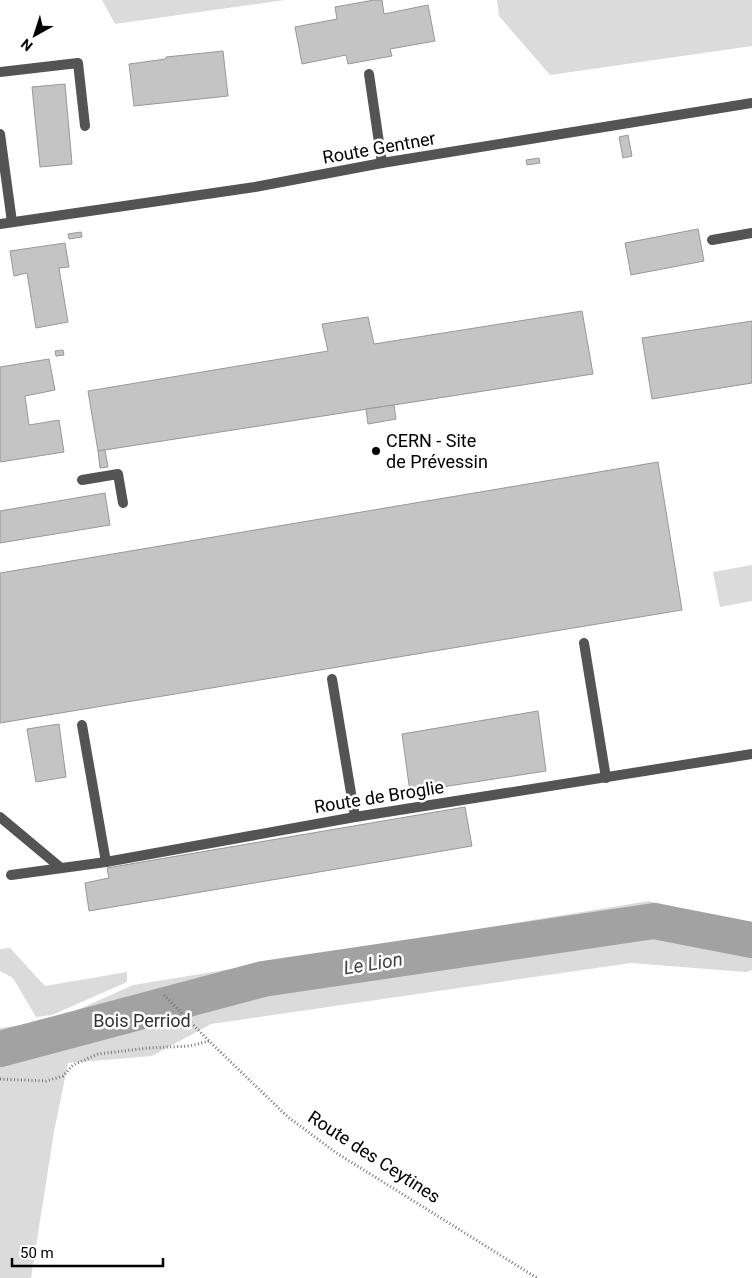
<svg xmlns="http://www.w3.org/2000/svg" width="752" height="1278" viewBox="0 0 752 1278" font-family="Roboto,sans-serif">
<style>
.green{fill:#dbdbdb}
.lines{fill:none;stroke-linecap:round;stroke-linejoin:round}
.river{stroke:#a2a2a2;stroke-width:36}
.building{fill:#c4c4c4;stroke:#989898}
.path{stroke:#767676;stroke-width:3;stroke-dasharray:1 2.5;stroke-linecap:butt}
.service{stroke:#545454;stroke-width:10}
.minor{stroke:#545454;stroke-width:10}
.poi-dot{fill:#000;stroke:#fff;stroke-width:2}
.labels{text-anchor:middle;stroke-width:5;stroke-linejoin:round;paint-order:stroke}
.street-label{font-size:18px;fill:#000;stroke:#fff}
.poi-label{font-size:18px;fill:#000;stroke:#fff;text-anchor:start}
.park-label{font-size:18px;fill:#323232;stroke:#fff}
.water-label{font-size:19px;font-style:italic;fill:#434343;stroke:#fff}
</style>
<rect width="100%" height="100%" fill="#fff"/>
<g class="green">
<polygon points="102,0 285,0 115,24"/>
<polygon points="497,0 752,0 752,46 550,75 499,16"/>
<polygon points="752,565 752,601 720,607 713,572"/>
<polygon points="649,901 745,923 752,922 752,970 746,972 631,963 211,1024 152,1056 68,1063 54,1132 31,1278 0,1278 0,1028 55,1020 133,985"/>
<polygon points="10,948 45,986 127,972 127,982 52,1015 36,1017 13,978 0,971 0,949"/>
</g>
<g class="lines">
<polyline class="river" points="0,1049 263,979 654,921 752,940"/>
</g>
<g class="building">
<polygon points="374,0 382,0 384,14 428,5 435,41 390,49 392,56 348,64 346,55 302,64 295,27 337,19 335,7"/>
<polygon points="223,51 228,96 134,106 129,64 166,59 166,57"/>
<polygon points="65,84 72,164 40,167 32,87"/>
<polygon points="628,135 632,156 623,158 619,137"/>
<polygon points="539,158 540,163 527,165 526,160"/>
<polygon points="698,229 704,261 631,275 625,243"/>
<polygon points="81,232 82,237 69,239 68,234"/>
<polygon points="65,243 69,267 59,268 68,322 36,328 27,273 14,276 10,251"/>
<polygon points="582,311 593,374 98,451 88,391 328,351 322,324 368,317 374,344"/>
<polygon points="752,321 752,383 652,399 642,338"/>
<polygon points="63,350 64,355 56,356 55,351"/>
<polygon points="49,359 55,390 25,396 29,425 59,420 64,452 0,462 0,367"/>
<polygon points="394,405 396,419 368,424 366,409"/>
<polygon points="105,450 108,467 100,468 98,451"/>
<polygon points="658,462 682,610 0,723 0,573"/>
<polygon points="105,493 110,525 0,543 0,511"/>
<polygon points="538,711 546,771 410,792 402,734"/>
<polygon points="59,724 66,777 36,782 27,729"/>
<polygon points="465,807 472,846 89,911 85,883 109,878 107,868"/>
</g>
<g class="lines">
<g class="path">
<polyline points="164,995 209,1041 288,1117 335,1152 537,1278"/>
<polyline points="0,1079 46,1081 63,1076 73,1065 98,1054 148,1048 190,1046 209,1041"/>
</g>
<g class="service">
<polyline points="0,72 78,63 85,126"/>
<polyline points="369,74 382,163"/>
<polyline points="712,240 752,233"/>
<polyline points="82,480 118,474 123,503"/>
<polyline points="584,643 606,778"/>
<polyline points="332,679 355,817"/>
<polyline points="82,725 106,862"/>
<polyline points="0,817 61,868"/>
</g>
<g class="minor">
<polyline points="0,134 12,222"/>
<polyline points="0,224 255,187 382,163 752,103"/>
<polyline points="11,875 106,862 355,817 752,754"/>
</g>
</g>
<circle class="poi-dot" cx="376" cy="451" r="5"/>
<g class="labels">
<g class="street-label">
<text transform="translate(379 148) rotate(-10)" y="6">Route Gentner</text>
<text transform="translate(379 797) rotate(-9)" y="6">Route de Broglie</text>
<text transform="translate(374 1157) rotate(33)" y="6">Route des Ceytines</text>
</g>
<g class="poi-label">
<text x="386" y="447">CERN - Site<tspan x="386" dy="21">de Prévessin</tspan></text>
</g>
<g class="park-label">
<text x="142" y="1027">Bois Perriod</text>
</g>
<g class="water-label">
<text transform="translate(373 963) rotate(-9)" y="7">Le Lion</text>
</g>
</g>
<g transform="translate(35 35) rotate(219)" stroke="#ffffff" stroke-width="4" paint-order="stroke">
<path d="M0-4L9 19L0 12L-9 19Z" fill="#000000"/>
<text y="-8" font-size="14" font-weight="bold" text-anchor="middle" fill="#000000">N</text>
</g>
<path d="M12 1258v8h151v-8" fill="none" stroke="#000000" stroke-width="2.5"/>
<text x="20" y="1258" font-size="15" fill="#000000" stroke="#ffffff" stroke-width="4" paint-order="stroke">50 m</text>
</svg>
